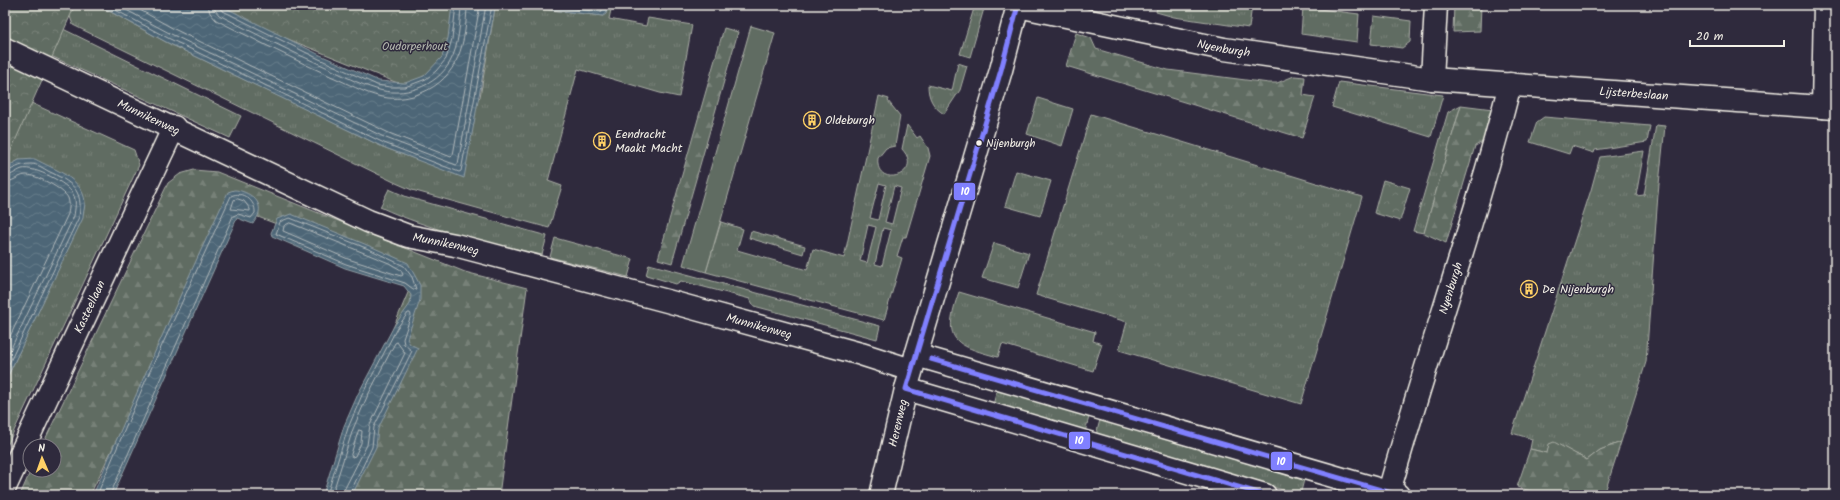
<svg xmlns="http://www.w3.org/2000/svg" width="1840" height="500" viewBox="0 0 1840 500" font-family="Kalam,sans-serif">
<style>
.grass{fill:url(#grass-tufts);stroke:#aaaea5;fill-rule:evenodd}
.forest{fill:url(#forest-firs);stroke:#aaaea5}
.park{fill:url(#park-crowns);stroke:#aaaea5}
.garden{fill:#606c62;stroke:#aaaea5}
.water{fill:url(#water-waves);stroke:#909ea4}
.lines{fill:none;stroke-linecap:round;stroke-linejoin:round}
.shore{stroke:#b1b9bb;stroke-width:1}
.stream{stroke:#909ea4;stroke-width:9}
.street-casing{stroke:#f4f1e8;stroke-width:25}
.secondary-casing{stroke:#f4f1e8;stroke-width:25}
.street{stroke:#2f2a3d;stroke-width:22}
.secondary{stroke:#2f2a3d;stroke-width:22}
.bus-1-casing{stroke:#2f2a3d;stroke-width:8}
.bus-1{stroke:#8080ff;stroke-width:5}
.bus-dot{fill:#f4f1e8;stroke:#2f2a3d;stroke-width:1.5}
.labels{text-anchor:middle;stroke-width:3;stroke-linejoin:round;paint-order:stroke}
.bus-label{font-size:11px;fill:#f4f1e8;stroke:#2f2a3d;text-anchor:start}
.park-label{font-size:12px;fill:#b1b5ac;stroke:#2f2a3d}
.street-label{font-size:12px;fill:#f4f1e8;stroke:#2f2a3d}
.poi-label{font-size:12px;fill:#f4f1e8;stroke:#2f2a3d;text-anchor:start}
.line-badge{stroke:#2f2a3d;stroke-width:1.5}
.badge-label{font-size:11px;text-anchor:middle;font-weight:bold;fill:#fff}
</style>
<defs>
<pattern id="grass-tufts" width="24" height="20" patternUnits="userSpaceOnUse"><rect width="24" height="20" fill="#606c62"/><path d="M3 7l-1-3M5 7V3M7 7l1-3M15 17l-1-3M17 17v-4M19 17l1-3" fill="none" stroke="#778178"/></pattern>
<pattern id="forest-firs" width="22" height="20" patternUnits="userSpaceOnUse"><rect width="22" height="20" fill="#606c62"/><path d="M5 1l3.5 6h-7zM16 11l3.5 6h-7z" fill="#778178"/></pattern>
<pattern id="park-crowns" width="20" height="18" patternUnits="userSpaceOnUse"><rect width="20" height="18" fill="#606c62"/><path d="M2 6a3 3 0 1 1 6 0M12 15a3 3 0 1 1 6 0" fill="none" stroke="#778178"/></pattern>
<pattern id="water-waves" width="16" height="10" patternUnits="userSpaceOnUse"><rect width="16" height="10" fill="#4d6677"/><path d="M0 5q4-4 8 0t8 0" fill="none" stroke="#677c8a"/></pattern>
</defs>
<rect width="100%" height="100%" fill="#2f2a3d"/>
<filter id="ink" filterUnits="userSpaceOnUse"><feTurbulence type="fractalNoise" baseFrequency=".025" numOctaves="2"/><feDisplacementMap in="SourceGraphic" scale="8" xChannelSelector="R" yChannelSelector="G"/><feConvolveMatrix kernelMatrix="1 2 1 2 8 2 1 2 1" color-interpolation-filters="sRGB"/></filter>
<g filter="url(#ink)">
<g class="grass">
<polygon points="5,5 14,5 241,116 230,138 5,35"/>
<polygon points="66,5 98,5 166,42 324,118 383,147 418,160 480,97 495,8 497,5 509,5 603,16 608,5 612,5 609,19 646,26 648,18 692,25 679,97 660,93 578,69 548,181 562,186 549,228 412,190 396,183 73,25"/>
<polygon points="975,5 985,5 970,57 960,54"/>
<polygon points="1158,5 1252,5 1249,28 1174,17 1156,12"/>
<polygon points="1303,7 1359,14 1357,42 1301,34"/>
<polygon points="1374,16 1411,21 1410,42 1402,48 1371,44"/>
<path d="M958 63 967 66 960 90 944 114C933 107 928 98 928 85L952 91Z"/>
<polygon points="1339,82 1443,95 1431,137 1332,107"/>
<polygon points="5,91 134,150 139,165 5,450 5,382 82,218 85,203 62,173 52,168 19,160 5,168"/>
<path d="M879 96 889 99 888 101 900 116 895 146 886 148 878 158C874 190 926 175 902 149L907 125 917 138 920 136 928 148 930 156 906 237H903L897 256 902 258 884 320 706 272 721 222 743 229 737 250 807 270 813 249 844 258ZM879 183 886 185 878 220 870 218ZM894 186 901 188 892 224 885 222ZM868 225 876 227 867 263 860 261ZM883 228 891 230 882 266 875 264Z"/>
<polygon points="1038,98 1073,109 1062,146 1027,134"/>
<polygon points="1461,105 1424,233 1413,231 1448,112"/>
<polygon points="1091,114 1362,197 1301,404 1119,350 1127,322 1036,295"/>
<polygon points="1544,117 1650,126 1647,142 1595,150 1594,153 1572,146 1569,154 1530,142 1537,122"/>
<polygon points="1656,125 1665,126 1658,194 1646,362 1621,442 1600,450 1587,460 1554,443 1547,453 1530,449 1532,439 1512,433 1591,190 1600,157 1644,151 1636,196 1644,195"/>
<polygon points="1016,171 1051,181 1040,216 1005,206"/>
<path d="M389 189 407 197 547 236 542 255C487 242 431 231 380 207Z"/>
<polygon points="751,231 805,246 803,254 749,238"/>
<polygon points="555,238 633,259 628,277 550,257"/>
<polygon points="994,243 1029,253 1018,288 982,278"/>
<polygon points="649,264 880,326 877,339 754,306 750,299 681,281 676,284 646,275"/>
<path d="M959 292 1095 332 1093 341 1102 344 1093 371 1002 344 998 357C953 345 942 340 959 292Z"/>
<polygon points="997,390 1089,417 1085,432 993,405"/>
<polygon points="1100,420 1304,480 1300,495 1096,435"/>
</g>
<g class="forest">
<polygon points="1454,5 1481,5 1480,31 1453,32"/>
<polygon points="724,28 738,32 672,263 658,259"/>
<polygon points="1076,33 1091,38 1096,49 1168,70 1269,83 1277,83 1294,76 1305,77 1303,95 1315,97 1302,138 1066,66"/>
<polygon points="1461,105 1493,109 1487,140 1475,146 1446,243 1424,233"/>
<polygon points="194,170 217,172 465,272 527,288 499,495 329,495 352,426 415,276 258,217 230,205 90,495 20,495 31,470 54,470 54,446 42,446 168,183 180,174"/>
<polygon points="1554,442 1587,460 1600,450 1621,442 1604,495 1544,495 1517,487 1530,449 1547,453 1549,444"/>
</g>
<g class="park">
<polygon points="5,5 75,5 5,164"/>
<polygon points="203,5 470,5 425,94"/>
<polygon points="1383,180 1410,188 1400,221 1374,213"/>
</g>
<polygon class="garden" points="751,26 775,33 706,272 683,265"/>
<g class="water">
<polygon points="98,5 220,5 318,54 379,81 405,83 424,76 442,57 448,38 452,5 497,5 495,8 464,178 383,147 166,42"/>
<polygon points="509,5 609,5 606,14 603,16"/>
<path d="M35 159C53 169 83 178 85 202 85 207 83 213 83 218L5 382V168L19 160Z"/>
<path d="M234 190C245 190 262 199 259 212 259 216 255 220 253 224L237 218 113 495H93C136 393 181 292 228 192Z"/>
<polygon points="291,214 372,247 408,263 420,285 420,300 407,339 410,344 418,348 378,429 376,447 352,495 323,495 344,426 358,394 394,326 410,304 411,295 404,286 345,268 272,236 271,233 277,219"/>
</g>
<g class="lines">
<g class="shore">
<polyline points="106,5 168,38 384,143 459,172 461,171 492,5"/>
<polyline points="117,5 171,34 386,138 456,165 458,164 486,5"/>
<polyline points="131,5 174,29 389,133 451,157 453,155 480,5"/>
<path d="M208 5 210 13 216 20C256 40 296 61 337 79 353 86 370 96 388 98 400 99 410 98 421 93 459 78 466 42 467 5"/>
<path d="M214 5 215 10 219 15C254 33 289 51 326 67 342 75 359 84 376 89 403 98 436 87 450 62 459 46 460 23 461 5"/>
<polyline points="219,5 221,10 317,58 377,85 390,87 405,87 426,79 436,71 446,59 452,39 456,5"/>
<polyline points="543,5 601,12 605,5"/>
<path d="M5 171C15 170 17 164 31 164 37 164 43 168 48 171 71 182 84 189 79 217L5 372"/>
<path d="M5 176C12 176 16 171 22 169 34 166 68 183 73 194 77 201 75 208 74 216L5 361"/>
<path d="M5 182C13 182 18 176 25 175 35 174 64 189 68 198 70 204 69 208 68 214L5 347"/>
<polygon points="238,199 244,201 250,209 250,211 231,209 234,200"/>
<polygon points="290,218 371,250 404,266 412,277 416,289 413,289 405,283 346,264 276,234 280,222"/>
<polygon points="290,223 389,263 401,270 403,275 401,276 348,259 283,231 284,226"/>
<polygon points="359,430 362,431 361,443 355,456 352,457 351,455"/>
<path d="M97 495 145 382 231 196C242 190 256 201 255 213L251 218 238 214 233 216 110 495"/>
<polyline points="327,495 348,428 362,395 397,328 408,313 410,313 411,315 403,339 404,344 412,351 374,427 372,447 349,495"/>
<polyline points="332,495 353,429 367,397 395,343 397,342 405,353 370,425 367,445 344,490 344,495"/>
</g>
<polyline class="stream" points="5,79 7,80"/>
<g class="street-casing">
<g id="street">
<path id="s1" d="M1018 6 1224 49 1432 79 1835 108"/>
<path id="s2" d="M5 49 368 221 408 236 455 245 667 301 861 354 911 370"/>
<polyline points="1432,79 1436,5"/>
<polyline points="1823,107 1825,5"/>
<path id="s3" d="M5 487 174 127"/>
<path id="s4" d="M1389 492C1427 355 1475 222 1510 84"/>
<path id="s5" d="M881 495 906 389"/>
</g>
</g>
<g class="secondary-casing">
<g id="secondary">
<polyline points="1018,5 1001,70 906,389 1265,495"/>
<polyline points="916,355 1398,495"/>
</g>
</g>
<use href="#street" class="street"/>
<use href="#secondary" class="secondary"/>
<g class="bus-1-casing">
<g id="bus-1">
<polyline points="1018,5 1001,70 906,389 1265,495"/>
<polyline points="931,359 1398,495"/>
</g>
</g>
<use href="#bus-1" class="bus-1"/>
</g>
</g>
<defs>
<g id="building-ring" transform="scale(0.9)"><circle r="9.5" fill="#2f2a3d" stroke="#ffd166" stroke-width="1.5"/><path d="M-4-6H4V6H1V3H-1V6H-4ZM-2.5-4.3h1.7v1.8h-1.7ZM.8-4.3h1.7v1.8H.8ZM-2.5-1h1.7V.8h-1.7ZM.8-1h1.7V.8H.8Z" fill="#ffd166"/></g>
</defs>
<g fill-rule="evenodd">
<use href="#building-ring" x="812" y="120"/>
<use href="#building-ring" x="602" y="141"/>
<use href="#building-ring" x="1529" y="289"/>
</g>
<circle class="bus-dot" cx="979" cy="143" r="3.5"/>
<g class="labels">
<g class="bus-label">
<text x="986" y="147">Nijenburgh</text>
</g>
<g class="park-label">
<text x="415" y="50">Oudorperhout</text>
</g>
<g class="street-label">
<text dy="4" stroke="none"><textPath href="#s1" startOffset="210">Nyenburgh</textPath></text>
<text dy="4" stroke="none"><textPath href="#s1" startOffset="623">Lijsterbeslaan</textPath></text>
<text dy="4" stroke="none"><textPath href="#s2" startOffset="159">Munnikenweg</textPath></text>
<text dy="4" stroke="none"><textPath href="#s2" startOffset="483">Munnikenweg</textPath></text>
<text dy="4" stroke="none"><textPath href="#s4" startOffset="213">Nyenburgh</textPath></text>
<text dy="4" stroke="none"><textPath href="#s3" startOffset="199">Kasteellaan</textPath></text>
<text dy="4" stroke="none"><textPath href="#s2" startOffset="807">Munnikenweg</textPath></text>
<text dy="4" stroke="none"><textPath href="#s5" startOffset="74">Herenweg</textPath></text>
</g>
<g class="poi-label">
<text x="825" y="124">Oldeburgh</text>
<text x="615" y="138">Eendracht<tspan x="615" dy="14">Maakt Macht</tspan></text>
<text x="1542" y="293">De Nijenburgh</text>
</g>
</g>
<g class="line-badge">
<rect x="953" y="182" width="23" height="19" rx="4" fill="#8080ff"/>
<rect x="1068" y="431" width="23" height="19" rx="4" fill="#8080ff"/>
<rect x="1270" y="451" width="23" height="20" rx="4" fill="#8080ff"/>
</g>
<g class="badge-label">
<text x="965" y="195">10</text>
<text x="1079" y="444">10</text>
<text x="1281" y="465">10</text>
</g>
<rect width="1840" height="500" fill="none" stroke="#2f2a3d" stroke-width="20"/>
<rect x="10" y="10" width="1820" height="480" fill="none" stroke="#f4f1e8" stroke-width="1.5" filter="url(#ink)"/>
<g transform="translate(42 458) rotate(358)"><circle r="19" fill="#2f2a3d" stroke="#7e7a81"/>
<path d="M0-3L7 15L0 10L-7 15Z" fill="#ffd166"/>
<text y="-6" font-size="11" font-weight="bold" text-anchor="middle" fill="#f4f1e8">N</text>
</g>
<path d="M1690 40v6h94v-6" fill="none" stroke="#f4f1e8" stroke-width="2"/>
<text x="1696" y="40" font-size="12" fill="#f4f1e8" stroke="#2f2a3d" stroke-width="3" paint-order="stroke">20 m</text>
</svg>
